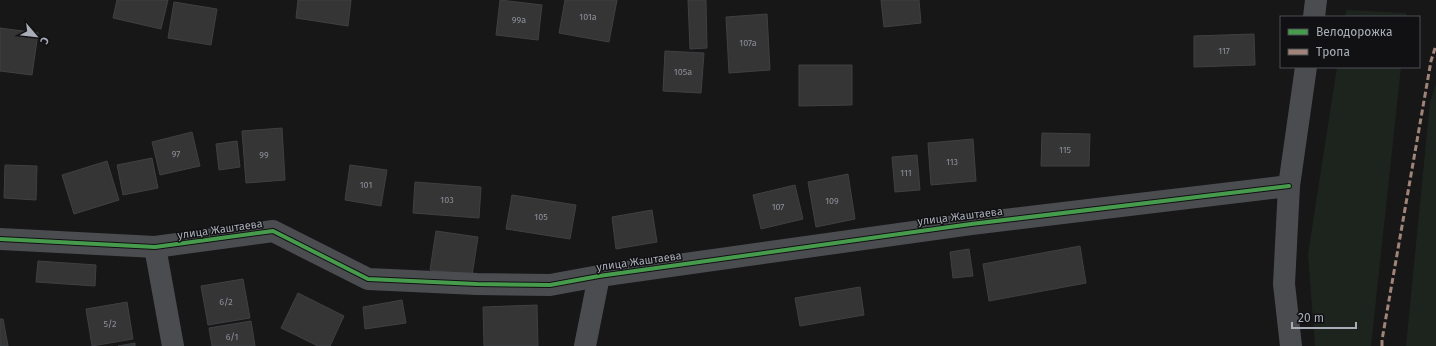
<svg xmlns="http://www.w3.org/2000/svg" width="1436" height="346" viewBox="0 0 1436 346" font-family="'Fira Sans',sans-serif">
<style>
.green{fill:#1d241e}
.building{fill:#353536;stroke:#3f4043}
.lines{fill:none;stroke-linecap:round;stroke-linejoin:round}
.minor{stroke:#4b4c50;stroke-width:22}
.quiet{stroke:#a18479;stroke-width:3;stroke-dasharray:6 3;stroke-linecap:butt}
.cycleway-casing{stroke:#111113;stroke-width:6}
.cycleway{stroke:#469c4c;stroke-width:4}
.labels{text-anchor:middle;stroke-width:3;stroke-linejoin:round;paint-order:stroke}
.number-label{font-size:9px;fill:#8b8f98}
.street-label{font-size:11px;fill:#a8adb8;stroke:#111113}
</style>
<rect width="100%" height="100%" fill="#171717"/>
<g class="green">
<polygon points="1346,10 1406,13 1406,17 1345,17"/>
<polygon points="1337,67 1401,67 1371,346 1315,346 1308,254"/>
<polygon points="1436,84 1436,346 1406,346 1430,102"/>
</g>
<g class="building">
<polygon points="117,0 168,0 161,29 113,18"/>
<polygon points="298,0 351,0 348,26 296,18"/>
<polygon points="500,0 542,5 538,40 496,35"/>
<polygon points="565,0 617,0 609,42 559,33"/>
<polygon points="688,0 706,0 707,48 690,49"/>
<polygon points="881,0 919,0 921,23 884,27"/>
<polygon points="174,2 217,9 211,45 168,38"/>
<polygon points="767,14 770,70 729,73 726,17"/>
<polygon points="0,28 38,33 32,75 0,71"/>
<polygon points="1254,34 1255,65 1194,67 1194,36"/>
<polygon points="665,51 704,53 701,93 663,91"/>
<polygon points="799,65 852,65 852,105 799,106"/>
<polygon points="282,128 285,180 246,183 242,131"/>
<polygon points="192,132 200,166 160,175 152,142"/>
<polygon points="1042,133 1090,134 1089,166 1041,166"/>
<polygon points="973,139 976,181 931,185 928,143"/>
<polygon points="237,141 240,167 219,170 216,144"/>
<polygon points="917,155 920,190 895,192 892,157"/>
<polygon points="152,158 158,188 123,195 117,165"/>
<polygon points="107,161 119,200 74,214 62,175"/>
<polygon points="5,165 37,166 36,200 4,198"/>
<polygon points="350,165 387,170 381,206 345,200"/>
<polygon points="848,174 855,219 816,227 808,182"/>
<polygon points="415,182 481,187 479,218 413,213"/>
<polygon points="795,185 803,219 761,229 753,195"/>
<polygon points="512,195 576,205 570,239 506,229"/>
<polygon points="652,210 657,242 616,249 612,217"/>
<polygon points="436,231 478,237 472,276 430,270"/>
<polygon points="1080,246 1086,283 989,301 983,264"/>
<polygon points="969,249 973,276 953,278 950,252"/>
<polygon points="38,261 96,265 95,286 36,282"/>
<polygon points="243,279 250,318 208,325 201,286"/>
<polygon points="860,287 864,315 800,326 795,298"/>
<polygon points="298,293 344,316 330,346 318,346 281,328"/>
<polygon points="402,300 406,323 365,329 363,307"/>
<polygon points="127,302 133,339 92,346 86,309"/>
<polygon points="537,305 538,346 484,346 483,307"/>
<polygon points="0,319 3,319 8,346 0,346"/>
<polygon points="251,321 255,346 212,346 209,328"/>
<polygon points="135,343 135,346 118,346"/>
</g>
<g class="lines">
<g class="minor">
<polyline points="1314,17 1316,0"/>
<polyline points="0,239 155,247 273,231 368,279 477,284 550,285 599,276 971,224 1289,186"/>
<polyline points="155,247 173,346"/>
<polyline points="585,346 599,276"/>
<polyline points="1291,346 1284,284 1289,186 1306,67"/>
</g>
<polyline class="quiet" points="1382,346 1382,340 1431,61 1436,45"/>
<g class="cycleway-casing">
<polyline id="cycleway" points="0,239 155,247 273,231 368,279 477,284 550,285 599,276 971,224 1289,186"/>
</g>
<use href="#cycleway" class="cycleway"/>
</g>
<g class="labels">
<g class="number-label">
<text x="588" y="20">101а</text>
<text x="519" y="23">99а</text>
<text x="748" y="46">107а</text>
<text x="1224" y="54">117</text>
<text x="683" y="75">105а</text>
<text x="1065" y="153">115</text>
<text x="176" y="157">97</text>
<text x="264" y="158">99</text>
<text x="952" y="165">113</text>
<text x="906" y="176">111</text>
<text x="366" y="188">101</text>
<text x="447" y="203">103</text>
<text x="832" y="204">109</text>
<text x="778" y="210">107</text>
<text x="541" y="220">105</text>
<text x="226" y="305">6/2</text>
<text x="110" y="327">5/2</text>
<text x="232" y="340">6/1</text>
</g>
<g class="street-label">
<text transform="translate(960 216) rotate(-7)" y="4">улица Жаштаева</text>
<text transform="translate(220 229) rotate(-8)" y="4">улица Жаштаева</text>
<text transform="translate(639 261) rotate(-8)" y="4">улица Жаштаева</text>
</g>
</g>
<rect x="1280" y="16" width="140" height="52" fill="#111113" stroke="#4d4f55"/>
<rect x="1288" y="29" width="20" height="6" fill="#469c4c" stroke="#4d4f55"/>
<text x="1316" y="36" font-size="12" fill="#a8adb8">Велодорожка</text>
<rect x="1288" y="49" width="20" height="6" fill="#a18479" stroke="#4d4f55"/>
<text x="1316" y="56" font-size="12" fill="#a8adb8">Тропа</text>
<g transform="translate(36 36) rotate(118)" stroke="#111113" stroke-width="3" paint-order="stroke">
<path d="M0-3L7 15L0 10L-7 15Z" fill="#a8adb8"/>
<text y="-6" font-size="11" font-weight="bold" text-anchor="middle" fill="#a8adb8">С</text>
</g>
<path d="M1292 322v6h64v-6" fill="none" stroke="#a8adb8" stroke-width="2"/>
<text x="1298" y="322" font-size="12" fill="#a8adb8" stroke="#111113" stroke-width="3" paint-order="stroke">20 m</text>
</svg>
